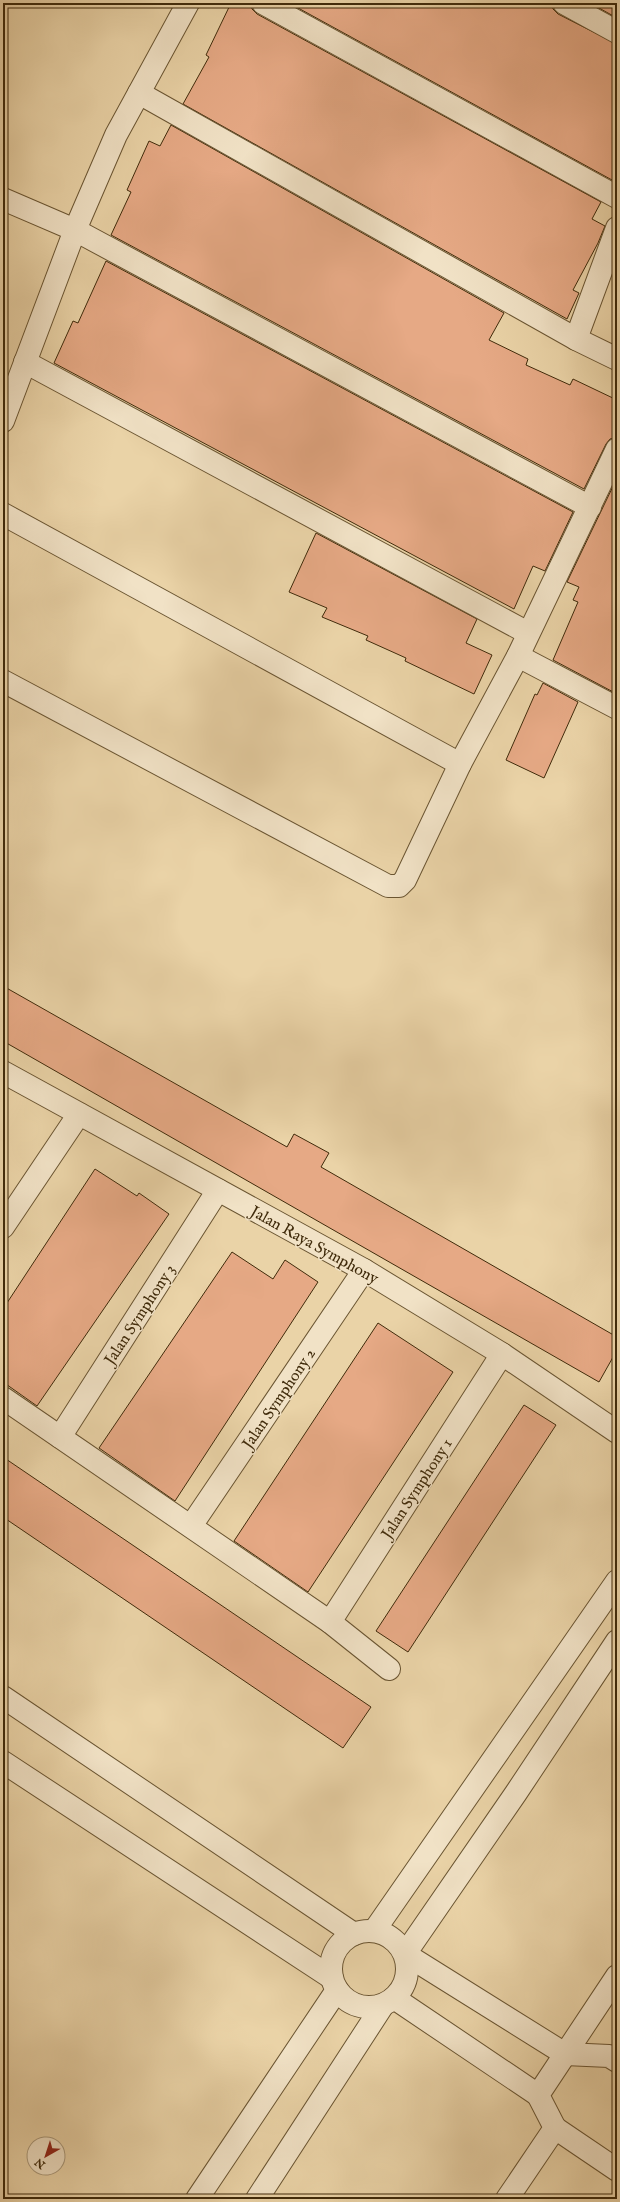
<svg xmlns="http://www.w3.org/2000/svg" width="620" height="2202" viewBox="0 0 620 2202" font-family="'IM FELL English',serif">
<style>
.building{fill:#e6a985;stroke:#402b0b}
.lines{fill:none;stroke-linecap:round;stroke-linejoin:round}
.minor-casing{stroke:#6a5532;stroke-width:24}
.minor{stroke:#f1e2c6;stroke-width:22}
.labels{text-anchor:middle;stroke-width:3;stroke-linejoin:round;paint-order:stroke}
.street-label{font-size:16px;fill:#402b0b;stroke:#f1e2c6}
</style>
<rect width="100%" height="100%" fill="#ead3a7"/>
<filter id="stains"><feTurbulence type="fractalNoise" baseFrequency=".005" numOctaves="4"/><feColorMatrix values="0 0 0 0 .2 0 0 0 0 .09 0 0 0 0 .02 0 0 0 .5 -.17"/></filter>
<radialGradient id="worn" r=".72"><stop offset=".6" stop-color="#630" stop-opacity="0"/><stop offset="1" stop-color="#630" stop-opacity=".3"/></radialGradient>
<g class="building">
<polygon points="231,3 251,3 252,9 257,14 601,202 592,219 605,226 598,243 573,290 579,293 567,319 183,104 209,57 206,55"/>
<polygon points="289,3 552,3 553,9 558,14 617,44 617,172 612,180"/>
<polygon points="590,3 617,3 617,18"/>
<polygon points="171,125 504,313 489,340 528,359 526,365 570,385 573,379 617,400 617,437 610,439 606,444 584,489 111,235 131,192 127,190 149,141 160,146"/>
<polygon points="106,261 573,512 545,571 533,566 514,609 54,363 73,321 78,323"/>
<polygon points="617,478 617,694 553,660 578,602 573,600 579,587 567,582"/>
<polygon points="316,533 477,619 466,643 492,655 474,694 405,661 406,658 366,640 368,636 322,617 327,608 289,592"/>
<polygon points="543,683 578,702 544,778 506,760 535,694 537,695"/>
<polygon points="3,986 287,1147 294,1134 329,1153 321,1167 617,1337 617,1350 599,1382 3,1041"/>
<polygon points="95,1169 137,1196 139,1193 169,1214 37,1406 3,1382 3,1309"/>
<polygon points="232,1252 273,1279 285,1260 318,1282 175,1501 99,1448"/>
<polygon points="378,1323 453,1372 308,1592 234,1541"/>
<polygon points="524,1405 556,1425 408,1652 376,1631"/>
<polygon points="3,1457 371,1707 343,1748 3,1517"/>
</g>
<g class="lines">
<g class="minor-casing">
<g id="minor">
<polyline points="263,3 617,197"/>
<polyline points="564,3 617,32"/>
<polyline points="139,93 576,339 617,359"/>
<polyline points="3,199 75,230 590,507"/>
<polyline points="576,339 617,228"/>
<polyline points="25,362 528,633"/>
<polyline points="3,421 75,230 116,135 188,3"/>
<polyline points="3,514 460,764"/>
<polyline points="518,656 617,708"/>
<polyline points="3,681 388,886 399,886 405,880 460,764 518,656 617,449"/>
<polyline points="3,1072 364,1270 502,1354 617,1432"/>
<polyline points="3,1227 79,1114"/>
<polyline points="3,1398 330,1622 389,1669"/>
<polyline points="60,1437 218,1190"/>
<polyline points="191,1526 364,1270"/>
<polyline points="330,1622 502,1354"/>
<polyline points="617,1641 516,1793 405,1954 565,2054 609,2056 617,2061"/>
<polyline points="3,1697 354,1934"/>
<polyline points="3,1762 332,1978"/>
<polyline points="374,1931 617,1581"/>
<circle cx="369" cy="1969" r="38"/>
<polyline points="394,1998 538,2095"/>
<polyline points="555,2128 617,2170"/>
<polyline points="197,2199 337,1990"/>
<polyline points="257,2199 383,2005"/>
<polyline points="507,2199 555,2128 538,2095 617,1976"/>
</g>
</g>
<use href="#minor" class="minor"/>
</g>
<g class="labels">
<g class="street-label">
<text transform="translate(315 1244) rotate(29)" y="6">Jalan Raya Symphony</text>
<text transform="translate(139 1314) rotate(-57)" y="6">Jalan Symphony 3</text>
<text transform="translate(278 1398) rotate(-56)" y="6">Jalan Symphony 2</text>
<text transform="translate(416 1488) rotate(-57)" y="6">Jalan Symphony 1</text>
</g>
</g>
<rect width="620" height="2202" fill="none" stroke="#ead3a7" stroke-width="16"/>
<rect x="4" y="4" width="612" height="2194" fill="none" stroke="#402b0b" stroke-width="2"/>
<rect x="8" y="8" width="604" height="2186" fill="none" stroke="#402b0b"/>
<g transform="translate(46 2156) rotate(219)"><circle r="19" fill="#f1e2c6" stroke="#aa997b"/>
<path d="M0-3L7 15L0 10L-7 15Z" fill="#8f2418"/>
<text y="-6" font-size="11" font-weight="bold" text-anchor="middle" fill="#402b0b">N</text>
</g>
<rect width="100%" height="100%" filter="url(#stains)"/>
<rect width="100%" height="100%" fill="url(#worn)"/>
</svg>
